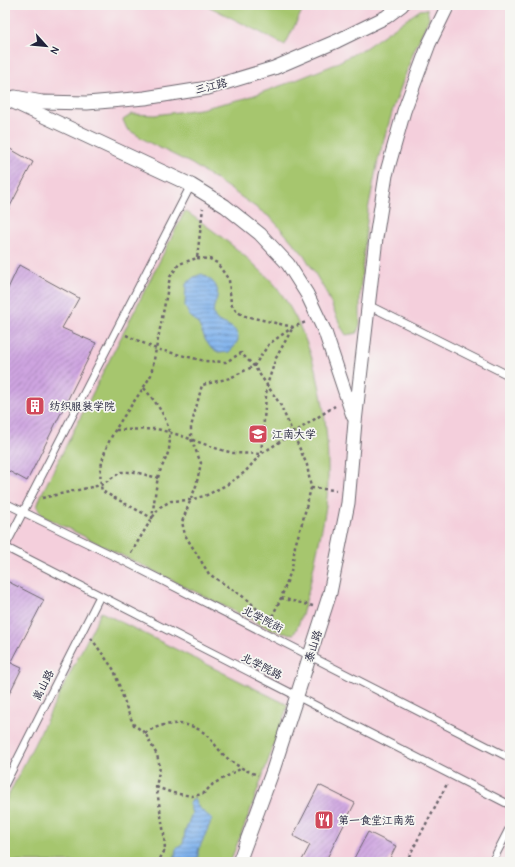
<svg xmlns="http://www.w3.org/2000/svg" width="515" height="867" viewBox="0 0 515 867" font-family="'Comic Neue','LXGW WenKai TC',sans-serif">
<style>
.built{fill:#f4cfdc}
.grass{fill:#a6c66e;stroke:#647454}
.water{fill:url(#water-rules);stroke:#516a94}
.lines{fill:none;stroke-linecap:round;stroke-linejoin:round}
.stream{stroke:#80b2ec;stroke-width:4.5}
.building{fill:url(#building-hatch)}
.service-casing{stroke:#6c656d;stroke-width:9}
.minor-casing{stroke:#6c656d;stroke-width:15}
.path{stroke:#6c656d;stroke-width:2.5;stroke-dasharray:3 3;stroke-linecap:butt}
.service{stroke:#fff;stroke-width:7}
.minor{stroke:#fff;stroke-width:13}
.labels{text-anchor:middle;stroke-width:3.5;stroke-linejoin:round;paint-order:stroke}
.street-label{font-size:11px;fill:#22223b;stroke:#f6f6f2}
.poi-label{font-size:11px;fill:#22223b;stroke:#f6f6f2;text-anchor:start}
</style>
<defs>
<pattern id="water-rules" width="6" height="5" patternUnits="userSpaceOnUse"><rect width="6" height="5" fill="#80b2ec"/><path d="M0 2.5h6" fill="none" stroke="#6890c0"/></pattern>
<pattern id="building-hatch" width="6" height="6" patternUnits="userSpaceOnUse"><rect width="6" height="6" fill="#cea4e0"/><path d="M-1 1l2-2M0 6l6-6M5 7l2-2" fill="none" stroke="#a785b7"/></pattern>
</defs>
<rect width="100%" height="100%" fill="#f6f6f2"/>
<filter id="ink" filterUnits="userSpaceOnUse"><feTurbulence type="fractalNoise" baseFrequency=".025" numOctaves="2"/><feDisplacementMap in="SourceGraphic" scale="8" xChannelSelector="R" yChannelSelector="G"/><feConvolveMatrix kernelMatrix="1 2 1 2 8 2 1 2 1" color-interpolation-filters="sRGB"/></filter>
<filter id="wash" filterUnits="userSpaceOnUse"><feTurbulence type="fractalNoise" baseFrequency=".012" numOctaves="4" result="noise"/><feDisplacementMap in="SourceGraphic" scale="16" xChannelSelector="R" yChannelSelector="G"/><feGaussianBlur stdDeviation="0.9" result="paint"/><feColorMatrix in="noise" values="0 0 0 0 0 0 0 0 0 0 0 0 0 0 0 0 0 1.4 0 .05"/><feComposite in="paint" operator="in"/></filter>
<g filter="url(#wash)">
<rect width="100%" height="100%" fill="#f4e1ca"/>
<rect class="built" x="5" y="5" width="505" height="857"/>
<g class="grass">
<polygon points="206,5 305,5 285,45"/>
<polygon points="427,9 429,18 414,51 394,106 378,160 368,210 360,294 360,324 357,333 346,335 341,327 326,292 304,255 271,218 227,187 192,164 150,143 127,129 123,120 132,114 155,115 200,109 246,98 291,82 331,66 365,48 420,10"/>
<path d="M185 211C212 229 236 247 259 269 264 274 271 280 276 286 316 340 329 412 328 478 328 502 323 525 318 547 312 573 306 612 294 634L282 633 262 625 43 516 37 507 41 495Z"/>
<polygon points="101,612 288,705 248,817 230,862 5,862 5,802"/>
</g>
<g class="water">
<path d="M202 274C234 292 205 304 216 319 219 323 225 323 229 326 232 327 234 330 237 332L238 340 234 347 229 352 220 353 211 348 206 341 198 323 189 315 185 306 186 284 194 277Z"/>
<polygon points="194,798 198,807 212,819 198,851 198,862 174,862 176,849 183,844 185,832 192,813 189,804"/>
</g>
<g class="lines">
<polyline class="stream" points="508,862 510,859"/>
</g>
<g id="blocks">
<g class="building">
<polygon points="5,146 33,162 5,216"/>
<polygon points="19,265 79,298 62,328 96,343 27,481 5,469 5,295"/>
<polygon points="5,580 44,600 11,663 22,668 5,702"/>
<polygon points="319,785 355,803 325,862 301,862 310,845 293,836"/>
<polygon points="368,832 396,846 388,862 352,862"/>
</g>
</g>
</g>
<g filter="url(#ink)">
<use href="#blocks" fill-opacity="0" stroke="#6c656d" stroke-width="1"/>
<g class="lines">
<g class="service-casing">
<g id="service">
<polyline points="368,305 510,376"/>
<polyline points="5,503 126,562 510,758"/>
<polyline points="5,547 510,805"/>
<polyline points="5,547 191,185"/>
<polyline points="5,784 100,596"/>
<polyline points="492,862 510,827"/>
</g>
</g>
<g class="minor-casing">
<g id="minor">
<polyline points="15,97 42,102 87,103 145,98 208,88 274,68 337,41 386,17 402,5"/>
<polyline points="5,98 191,185 225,206 260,234 288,264 307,294 325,332 353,416"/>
<polyline points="239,862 273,770 330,593 348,503 355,422 376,238 386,175 404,111 429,44 448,5"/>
</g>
</g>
<g class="path">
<polyline points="197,258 210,259 217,263 229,280 231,304 237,312 245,316 293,327 306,322"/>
<polyline points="126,335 156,349 205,361 226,362 241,353 254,366 280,404 307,465 311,488 303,520 295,546 292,568 281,598 269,623"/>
<path d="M144 388C159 406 173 424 169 449 167 459 160 468 158 478 155 491 154 505 152 518L102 491C92 446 132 410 151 375L170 277 179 264 197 258 203 208"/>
<polyline points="116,430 157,429 179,435 218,449 233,453 261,454 267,385 276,358 292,329"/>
<polyline points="311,488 336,490"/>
<polyline points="42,498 101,485 121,472 135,472 158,478"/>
<polyline points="131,553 152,518 160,507 171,501 190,500 207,495 228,484 245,472 261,454 335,406"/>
<polyline points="281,598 313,606"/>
<polyline points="270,622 248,600 209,574 185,535 182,522 196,486 201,463 191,439 191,427 202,385 230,378 254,366 269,344 293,327"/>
<polyline points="91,638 114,670 128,712 134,725 145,733 157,755 160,767 156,787 158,797 164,834 165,850 158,862"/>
<path d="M145 733C162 722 186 720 203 732 212 739 218 750 226 757 235 765 246 771 258 775"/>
<polyline points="156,787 173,793 192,796 203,794 213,784 242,768"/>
<polyline points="406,862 447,784"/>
</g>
<use href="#service" class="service"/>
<use href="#minor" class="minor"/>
</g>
</g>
<defs>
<g id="building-square" transform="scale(1)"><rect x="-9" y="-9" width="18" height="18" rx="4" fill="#d1495b" stroke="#f6f6f2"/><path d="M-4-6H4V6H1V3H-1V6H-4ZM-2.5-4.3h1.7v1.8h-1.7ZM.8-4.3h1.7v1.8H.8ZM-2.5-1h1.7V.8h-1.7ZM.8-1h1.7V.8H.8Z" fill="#fff"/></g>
<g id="university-square" transform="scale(1)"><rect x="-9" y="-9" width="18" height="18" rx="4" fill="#d1495b" stroke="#f6f6f2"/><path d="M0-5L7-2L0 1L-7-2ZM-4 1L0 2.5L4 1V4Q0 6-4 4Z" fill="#fff"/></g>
<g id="restaurant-square" transform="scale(1)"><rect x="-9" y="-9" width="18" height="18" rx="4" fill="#d1495b" stroke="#f6f6f2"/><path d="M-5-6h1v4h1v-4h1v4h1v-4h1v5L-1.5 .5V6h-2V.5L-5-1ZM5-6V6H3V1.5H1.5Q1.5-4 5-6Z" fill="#fff"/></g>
</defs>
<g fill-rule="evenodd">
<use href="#building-square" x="35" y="406"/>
<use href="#university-square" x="258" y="434"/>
<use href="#restaurant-square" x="324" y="820"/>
</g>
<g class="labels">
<g class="street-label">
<text transform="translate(211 86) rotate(-14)" y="4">三江路</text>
<text transform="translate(263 619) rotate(27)" y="4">北学院街</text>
<text transform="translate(313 646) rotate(-72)" y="4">泰山路</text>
<text transform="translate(262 666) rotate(27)" y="4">北学院路</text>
<text transform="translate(43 685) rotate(-63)" y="4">嵩山路</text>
</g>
<g class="poi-label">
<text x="49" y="410">纺织服装学院</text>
<text x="272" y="438">江南大学</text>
<text x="338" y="824">第一食堂江南苑</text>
</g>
</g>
<rect width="515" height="867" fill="none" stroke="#f6f6f2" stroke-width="20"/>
<g transform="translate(46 46) rotate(117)" stroke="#f6f6f2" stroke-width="3" paint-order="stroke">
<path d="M0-3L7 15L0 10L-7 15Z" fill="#22223b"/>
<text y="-6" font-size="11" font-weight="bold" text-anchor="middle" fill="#22223b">N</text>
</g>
</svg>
